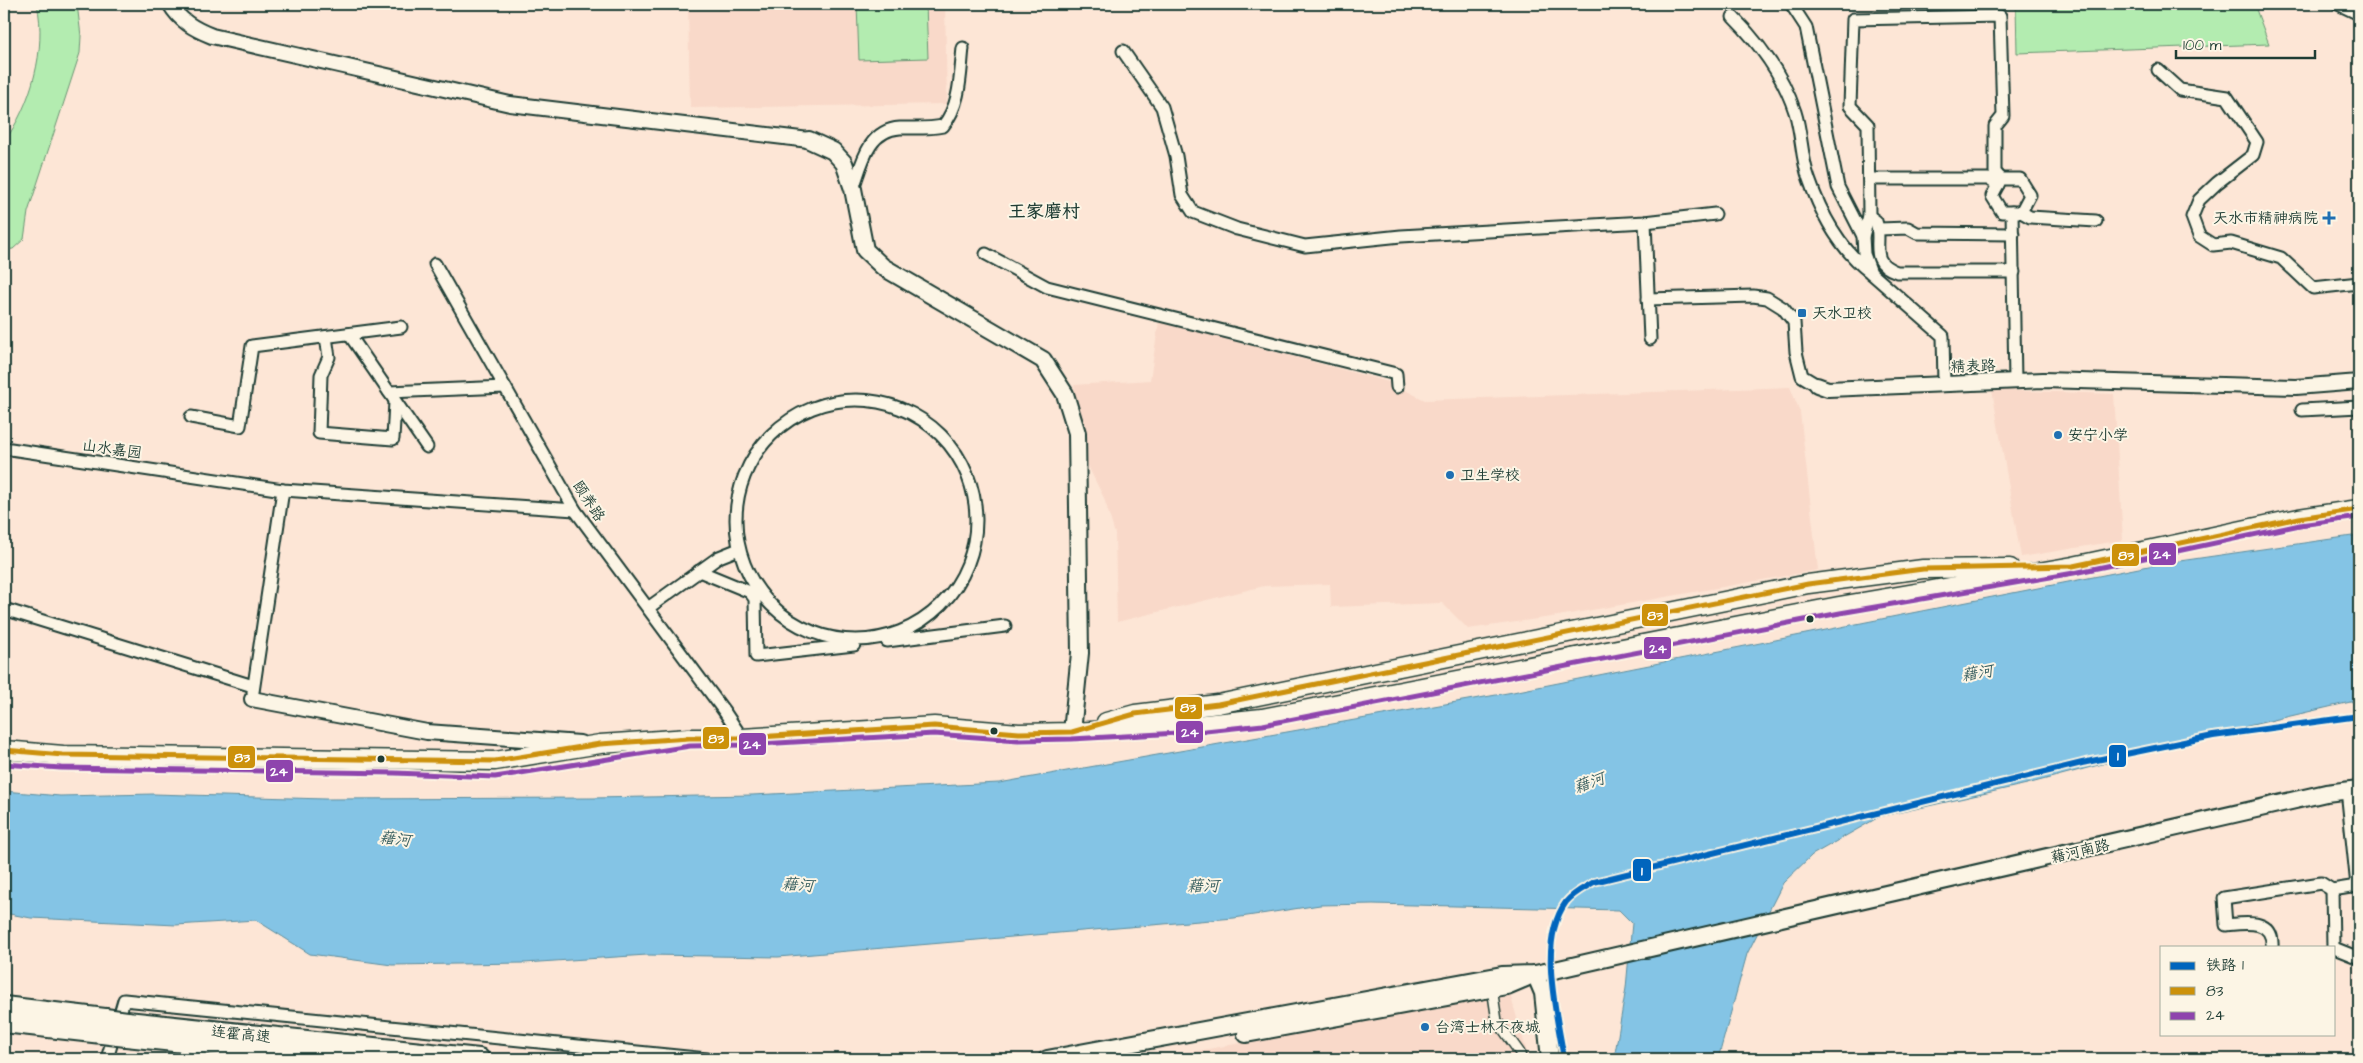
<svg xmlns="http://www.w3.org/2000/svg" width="2363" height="1063" viewBox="0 0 2363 1063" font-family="'Architects Daughter','LXGW WenKai TC',sans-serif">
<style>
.built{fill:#f9d9c9}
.green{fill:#b3ecb0;stroke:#699472}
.water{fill:#84c4e5;stroke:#5c8e9e}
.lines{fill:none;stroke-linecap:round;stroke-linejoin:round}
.pedestrian-casing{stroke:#1f3d34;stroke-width:12}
.minor-casing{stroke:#1f3d34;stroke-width:15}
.tertiary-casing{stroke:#1f3d34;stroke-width:18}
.secondary-casing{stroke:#1f3d34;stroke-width:20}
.primary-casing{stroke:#1f3d34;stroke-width:21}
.motorway-casing{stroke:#1f3d34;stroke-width:24}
.pedestrian{stroke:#fcf5e5;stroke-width:9}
.minor{stroke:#fcf5e5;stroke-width:11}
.tertiary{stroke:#fcf5e5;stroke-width:14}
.secondary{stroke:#fcf5e5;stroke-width:16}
.primary{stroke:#fcf5e5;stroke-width:18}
.motorway{stroke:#fcf5e5;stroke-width:20}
.motorway-bridge-casing{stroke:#1f3d34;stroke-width:24;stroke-linecap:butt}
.motorway-bridge{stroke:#fcf5e5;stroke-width:20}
.bus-1-casing{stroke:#fcf5e5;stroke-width:9}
.bus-2-casing{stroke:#fcf5e5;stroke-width:9}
.bus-1{stroke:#cc910a;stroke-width:5}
.bus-2{stroke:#8e44ad;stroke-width:5}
.rail-1-casing{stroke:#fcf5e5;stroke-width:10}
.rail-1{stroke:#0065bd;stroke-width:6}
.poi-dot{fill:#1f6fb2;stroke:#fcf5e5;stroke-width:2}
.bus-dot{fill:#1f3d34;stroke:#fcf5e5;stroke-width:2}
.labels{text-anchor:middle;stroke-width:4;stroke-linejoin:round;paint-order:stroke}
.poi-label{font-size:15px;fill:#1f3d34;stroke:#fcf5e5;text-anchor:start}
.street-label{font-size:15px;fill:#1f3d34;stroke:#fcf5e5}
.water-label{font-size:16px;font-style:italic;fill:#385f60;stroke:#fcf5e5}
.quarter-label{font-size:18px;font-weight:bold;fill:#1f3d34;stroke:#fcf5e5}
.line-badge{stroke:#fcf5e5;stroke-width:2}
.badge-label{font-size:14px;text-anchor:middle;font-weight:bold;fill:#fff}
</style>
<rect width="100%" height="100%" fill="#fde6d6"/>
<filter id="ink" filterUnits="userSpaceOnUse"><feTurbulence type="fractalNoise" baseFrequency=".02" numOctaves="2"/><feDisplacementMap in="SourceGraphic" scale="10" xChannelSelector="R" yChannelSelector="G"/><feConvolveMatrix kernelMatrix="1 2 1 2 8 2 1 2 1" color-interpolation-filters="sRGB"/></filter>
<g filter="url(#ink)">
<g class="built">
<polygon points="688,4 945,4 947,104 690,108"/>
<polygon points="1159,321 1389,382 1425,400 1790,387 1800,412 1818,570 1558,616 1468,629 1442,603 1331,607 1330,584 1264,586 1117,622 1115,534 1104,498 1081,452 1074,385 1150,380"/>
<polygon points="1992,390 2114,394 2123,540 2021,557"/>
<polygon points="1510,994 1529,1059 1153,1059"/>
</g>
<g class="green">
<path d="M37 4H77L81 36 80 53 28 212 24 239 13 249 4 250V142C31 105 47 49 37 4Z"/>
<polygon points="857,4 926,4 928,58 859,60"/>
<polygon points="2016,4 2254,4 2269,44 2017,53"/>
</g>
<polygon class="water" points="2359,535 2359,700 2235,729 2027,784 1879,817 1812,855 1783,883 1747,954 1718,1059 1614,1059 1626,988 1632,923 1619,910 1373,904 1320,905 1234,918 778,957 647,955 524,963 392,965 310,954 256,920 176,925 31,918 4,913 4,791 60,796 154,794 325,799 593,798 752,795 999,783 1513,692 2159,564"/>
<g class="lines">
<g class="pedestrian-casing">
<polyline id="pedestrian" points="1492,988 1497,1021 1520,1053 1521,1059"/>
</g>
<g class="minor-casing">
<g id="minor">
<polyline points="1791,4 1806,27 1838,187 1863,236 1864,254 1871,273 1943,336 1944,383"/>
<polyline points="2338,4 2359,14"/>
<path d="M1733 17C1760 44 1783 75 1795 112 1802 133 1801 158 1809 179 1821 214 1841 250 1871 273"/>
<polyline points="1123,51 1162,107 1176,156 1182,195 1193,212 1237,229 1305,246 1401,236 1645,222 1715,214"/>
<polyline points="2158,70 2180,90 2227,97 2257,142 2253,155 2217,183 2199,200 2192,217 2199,236 2213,245 2231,243 2281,258 2313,288 2359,283"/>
<polyline points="1869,179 1988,179 1998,185"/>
<polygon points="2001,179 2020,179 2030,195 2021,212 2002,212 1992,196"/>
<path d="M853 189C862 163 868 130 900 128 915 128 929 129 943 126 961 104 960 75 963 48"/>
<polyline points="2012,212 2015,381"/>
<polyline points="2021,212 2030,217 2096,221"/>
<path d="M1869 216 1876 221C1883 242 1867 262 1897 272H2014"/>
<polyline points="1645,222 1650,339"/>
<polyline points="1879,229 1908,228 1917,233 2013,234"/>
<polyline points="1863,236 1869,216 1868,125 1850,106 1853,19 2000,16 2003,116 1995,126 1995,172 2001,179"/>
<polyline points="986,254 1047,287 1396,374 1397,387"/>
<polyline points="435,264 575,510 724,711 742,738"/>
<polyline points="1648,299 1753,296 1767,298 1783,308 1794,322 1796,352 1802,376 1817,385"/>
<polyline points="349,334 427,447"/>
<polyline points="326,337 329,357 321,375 319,433 393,439 395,402"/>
<polyline points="389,392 505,387"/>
<circle cx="856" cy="520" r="120"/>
<polyline points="2302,410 2359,407"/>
<polyline points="191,417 240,426 252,346 401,327"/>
<polyline points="4,448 283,490 575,510"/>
<polyline points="699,571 750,592 755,599 756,656 854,645"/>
<polyline points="648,608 719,557 739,549"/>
<polyline points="4,609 253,686"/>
<polyline points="887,641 1005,626"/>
<polyline points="253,692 283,490"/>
<path d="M2272 947C2274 918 2245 923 2226 925L2224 898 2321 883 2332 890"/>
<polyline points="2333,947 2332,890 2357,886 2347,790"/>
<polyline points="2334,948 2359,958"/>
<polyline points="107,1059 124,1000 707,1059"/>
</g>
</g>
<g class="tertiary-casing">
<g id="tertiary">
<path d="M170 4C180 21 194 29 212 36L510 104 809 140"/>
<polyline points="1817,385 1828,389 2043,380 2296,387 2359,382"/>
<polyline points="252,699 427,732 580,743"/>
</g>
</g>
<g class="secondary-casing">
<g id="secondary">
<polyline points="809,140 833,151 844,163 853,189 865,250 883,267 1043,360 1065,394 1077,433 1080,653 1072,732"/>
<polyline points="1535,974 1543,993 1550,1059"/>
<polyline points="1246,1034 1507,986 1526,978"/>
<polyline points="1047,1059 1502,975 1535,974 1559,969 2326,793 2359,789"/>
</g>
</g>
<g class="primary-casing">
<g id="primary">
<polyline points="1106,722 1135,714 1218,704 1808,584 1923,569 2010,568"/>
<polyline points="4,750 63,755 495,761 600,744 689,738 742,738 934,726 1019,733 1072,732 1196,725 1262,718 1839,606 2073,566 2299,518 2359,509"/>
</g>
</g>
<g class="motorway-casing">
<g id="motorway">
<polyline points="4,1007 105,1019"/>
<polyline points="4,1022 102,1033"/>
<polyline points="127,1022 479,1059"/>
<polyline points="126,1036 347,1059"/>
</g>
</g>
<use href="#pedestrian" class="pedestrian"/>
<use href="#minor" class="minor"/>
<use href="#tertiary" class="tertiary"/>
<use href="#secondary" class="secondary"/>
<use href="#primary" class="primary"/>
<use href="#motorway" class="motorway"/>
<g class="motorway-bridge-casing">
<g id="motorway-bridge">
<polyline points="105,1019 127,1022"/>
<polyline points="102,1033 126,1036"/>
</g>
</g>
<use href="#motorway-bridge" class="motorway-bridge"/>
<g class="bus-1-casing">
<polyline id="bus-1" points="4,750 63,755 495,761 600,744 689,738 742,738 934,726 1019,733 1072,732 1135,714 1218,704 1808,584 1923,569 2073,566 2299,518 2359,509"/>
</g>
<g class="bus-2-casing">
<polyline id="bus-2" points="4,764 61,768 395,773 495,777 690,746 742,745 934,734 1018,740 1072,739 1196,732 1263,725 1840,613 2074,573 2300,525 2359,517"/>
</g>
<use href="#bus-1" class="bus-1"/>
<use href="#bus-2" class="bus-2"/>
<g class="rail-1-casing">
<path id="rail-1" d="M1564 1059C1557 1014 1537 942 1566 902 1573 893 1584 888 1594 882L2082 763 2213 736 2359 716"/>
</g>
<use href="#rail-1" class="rail-1"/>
</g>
</g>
<g class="poi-dot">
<path d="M2326.5 210.5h5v5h5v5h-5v5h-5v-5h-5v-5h5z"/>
<rect x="1797" y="308" width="10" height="10" rx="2.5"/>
<circle cx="2058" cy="435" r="5"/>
<circle cx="1450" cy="475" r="5"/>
<circle cx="1425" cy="1027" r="5"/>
</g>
<g class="bus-dot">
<circle cx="1810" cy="619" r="4.5"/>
<circle cx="994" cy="731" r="4.5"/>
<circle cx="381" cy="759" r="4.5"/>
</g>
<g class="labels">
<g class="poi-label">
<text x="2318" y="223" text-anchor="end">天水市精神病院</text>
<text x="1812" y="318">天水卫校</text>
<text x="2068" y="440">安宁小学</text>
<text x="1460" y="480">卫生学校</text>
<text x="1435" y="1032">台湾士林不夜城</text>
</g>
<g class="street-label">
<text transform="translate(1973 366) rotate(-2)" y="5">精表路</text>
<text transform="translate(112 449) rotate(8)" y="5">山水嘉园</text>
<text transform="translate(589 501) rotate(57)" y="5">颐养路</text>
<text transform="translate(2080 851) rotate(-13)" y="5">藉河南路</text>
<text transform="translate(241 1034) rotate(6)" y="5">连霍高速</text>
</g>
<g class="water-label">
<text transform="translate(1977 672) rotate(-9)" y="6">藉河</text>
<text transform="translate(1589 782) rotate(-20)" y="6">藉河</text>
<text transform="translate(395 838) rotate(7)" y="6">藉河</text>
<text transform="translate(798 884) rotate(4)" y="6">藉河</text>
<text x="1203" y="891">藉河</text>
</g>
<g class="quarter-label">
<text x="1044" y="217">王家磨村</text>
</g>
</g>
<g class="line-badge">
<rect x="2148" y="542" width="29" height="24" rx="5" fill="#8e44ad"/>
<rect x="2111" y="543" width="29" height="24" rx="5" fill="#cc910a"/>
<rect x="1641" y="603" width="28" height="24" rx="5" fill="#cc910a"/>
<rect x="1643" y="636" width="29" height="24" rx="5" fill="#8e44ad"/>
<rect x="1174" y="696" width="29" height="24" rx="5" fill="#cc910a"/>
<rect x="1175" y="720" width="29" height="24" rx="5" fill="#8e44ad"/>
<rect x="702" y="726" width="28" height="24" rx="5" fill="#cc910a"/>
<rect x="738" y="732" width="29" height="24" rx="5" fill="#8e44ad"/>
<rect x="2108" y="744" width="19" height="24" rx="5" fill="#0065bd"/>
<rect x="227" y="745" width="29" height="24" rx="5" fill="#cc910a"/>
<rect x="265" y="759" width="29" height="24" rx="5" fill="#8e44ad"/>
<rect x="1632" y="858" width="20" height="24" rx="5" fill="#0065bd"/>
</g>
<g class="badge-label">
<text x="2162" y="559">24</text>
<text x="2126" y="560">83</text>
<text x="1655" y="620">83</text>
<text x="1658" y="653">24</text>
<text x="1188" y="712">83</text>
<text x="1190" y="737">24</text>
<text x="716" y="743">83</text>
<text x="752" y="749">24</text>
<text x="2118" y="760">1</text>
<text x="242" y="762">83</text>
<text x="279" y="776">24</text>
<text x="1642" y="875">1</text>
</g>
<rect width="2363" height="1063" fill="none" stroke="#fcf5e5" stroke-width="20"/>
<rect x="10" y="10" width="2343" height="1043" fill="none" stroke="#1f3d34" stroke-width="2" filter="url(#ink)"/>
<rect x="2160" y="946" width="175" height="90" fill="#fcf5e5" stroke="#a4ab9e"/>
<rect x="2170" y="962" width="25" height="8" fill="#0065bd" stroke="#a4ab9e"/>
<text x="2206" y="970" font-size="15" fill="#1f3d34">铁路 1</text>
<rect x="2170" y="987" width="25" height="8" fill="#cc910a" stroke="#a4ab9e"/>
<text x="2206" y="996" font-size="15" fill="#1f3d34">83</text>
<rect x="2170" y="1012" width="25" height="8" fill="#8e44ad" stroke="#a4ab9e"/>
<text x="2206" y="1020" font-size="15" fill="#1f3d34">24</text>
<path d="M2176 50v8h139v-8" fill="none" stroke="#1f3d34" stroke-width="2.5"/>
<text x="2183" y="50" font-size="15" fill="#1f3d34" stroke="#fcf5e5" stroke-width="4" paint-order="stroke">100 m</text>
</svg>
